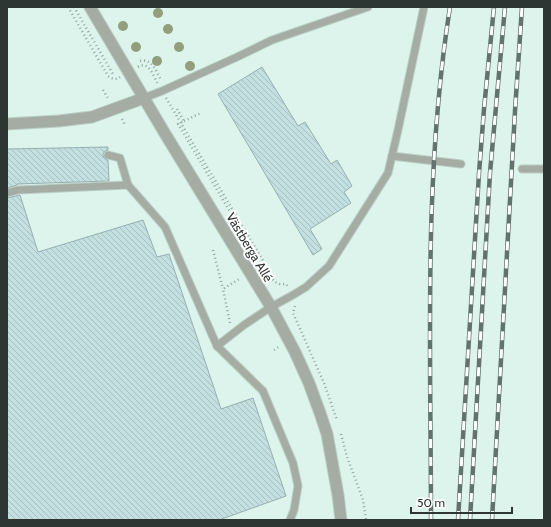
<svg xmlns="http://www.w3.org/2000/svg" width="551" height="527" viewBox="0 0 551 527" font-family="Cabin,sans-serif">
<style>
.building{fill:url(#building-back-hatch);stroke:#96afb1}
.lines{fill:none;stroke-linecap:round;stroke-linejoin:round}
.service-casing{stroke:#b9cec6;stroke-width:9}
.minor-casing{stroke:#b9cec6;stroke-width:13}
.tertiary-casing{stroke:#b9cec6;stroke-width:13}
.path{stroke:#94a6a0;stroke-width:2.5;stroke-dasharray:1 3;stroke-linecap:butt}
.service{stroke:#a5aca4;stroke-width:7}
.minor{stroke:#a5aca4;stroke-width:11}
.tertiary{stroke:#a5aca4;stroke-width:11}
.rail-casing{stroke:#64726d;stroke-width:4.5}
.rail{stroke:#fff;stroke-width:3;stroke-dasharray:9;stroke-linecap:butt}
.tree{fill:#919f7d}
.labels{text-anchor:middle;stroke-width:4;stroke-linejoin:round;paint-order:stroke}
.street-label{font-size:13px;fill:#2d3633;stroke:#fff}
</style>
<defs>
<pattern id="building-back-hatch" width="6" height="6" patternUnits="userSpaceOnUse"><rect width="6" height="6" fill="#c4dfe0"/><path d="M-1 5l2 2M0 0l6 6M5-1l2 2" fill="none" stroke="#a9c0c1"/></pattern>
</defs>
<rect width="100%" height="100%" fill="#dcf4eb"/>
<g class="building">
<polygon points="262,67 298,126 305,122 331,164 337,160 352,186 344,192 351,203 310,229 322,249 313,255 218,94"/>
<polygon points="108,147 108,150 105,151 103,154 104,158 108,160 109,181 17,184 17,185 7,188 7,149"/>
<polygon points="20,195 38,252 143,220 157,257 169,254 221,409 253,398 286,496 219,520 7,520 7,198"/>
</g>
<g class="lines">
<g class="service-casing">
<g id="service">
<polyline points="144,98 162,91 237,57 272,40 368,7"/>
<polyline points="108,155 120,158 128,185"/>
<polyline points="392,156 461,164"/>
<polyline points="522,169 544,169"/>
<polyline points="7,193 18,190 128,185 165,227 217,346 263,391 293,463 298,486 294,510 290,520"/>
<polyline points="217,346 244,325 271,307 293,295 306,287 329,266 388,173 398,130 424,7"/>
</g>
</g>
<g class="minor-casing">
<polyline id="minor" points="7,124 59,121 92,117 144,98"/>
</g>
<g class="tertiary-casing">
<polyline id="tertiary" points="90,7 164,132 271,307 295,352 309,383 320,413 327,434 338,495 341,520"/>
</g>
<g class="path">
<path d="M68 7 108 76C112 79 116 80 120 77"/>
<polyline points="74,7 113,74 115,75"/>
<path d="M140 61C152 58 156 71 161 80"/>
<path d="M138 67C149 60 153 76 158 84"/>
<polyline points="103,90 109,100"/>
<polyline points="166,98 265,264 266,270"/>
<polyline points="177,109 184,121 178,124 255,254"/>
<polyline points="122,119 125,125"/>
<polyline points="184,121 201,113"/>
<polyline points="213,250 223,289"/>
<polyline points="260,264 275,282 280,284 286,284 288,287"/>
<polyline points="295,306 293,313 324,383 337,420"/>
<polyline points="230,323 223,289 241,278"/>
<polyline points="274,350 280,346"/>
<polyline points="341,434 347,457 363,500 366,520"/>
</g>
<use href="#service" class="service"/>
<use href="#minor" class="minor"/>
<use href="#tertiary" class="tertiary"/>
<g class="rail-casing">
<g id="rail">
<path d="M431 520C431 349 423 177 450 7"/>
<polyline points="458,520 479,173 484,109 494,7"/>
<polyline points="470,520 490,173 505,7"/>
<polyline points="492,520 515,111 522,7"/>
</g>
</g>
<use href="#rail" class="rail"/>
</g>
<g class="tree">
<circle cx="158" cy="13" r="5"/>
<circle cx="123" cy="26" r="5"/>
<circle cx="168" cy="29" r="5"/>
<circle cx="136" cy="47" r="5"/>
<circle cx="179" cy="47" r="5"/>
<circle cx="157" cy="61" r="5"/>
<circle cx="190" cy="66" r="5"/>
</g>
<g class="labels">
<g class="street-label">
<text transform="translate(250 247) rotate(59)" y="5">Västberga Allé</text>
</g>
</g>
<rect width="551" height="527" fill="none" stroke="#2d3633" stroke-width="16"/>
<path d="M411 507v6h101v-6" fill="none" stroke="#2d3633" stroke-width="2"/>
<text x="417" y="507" font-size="12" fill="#2d3633" stroke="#ffffff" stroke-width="3" paint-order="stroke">50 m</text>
</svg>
